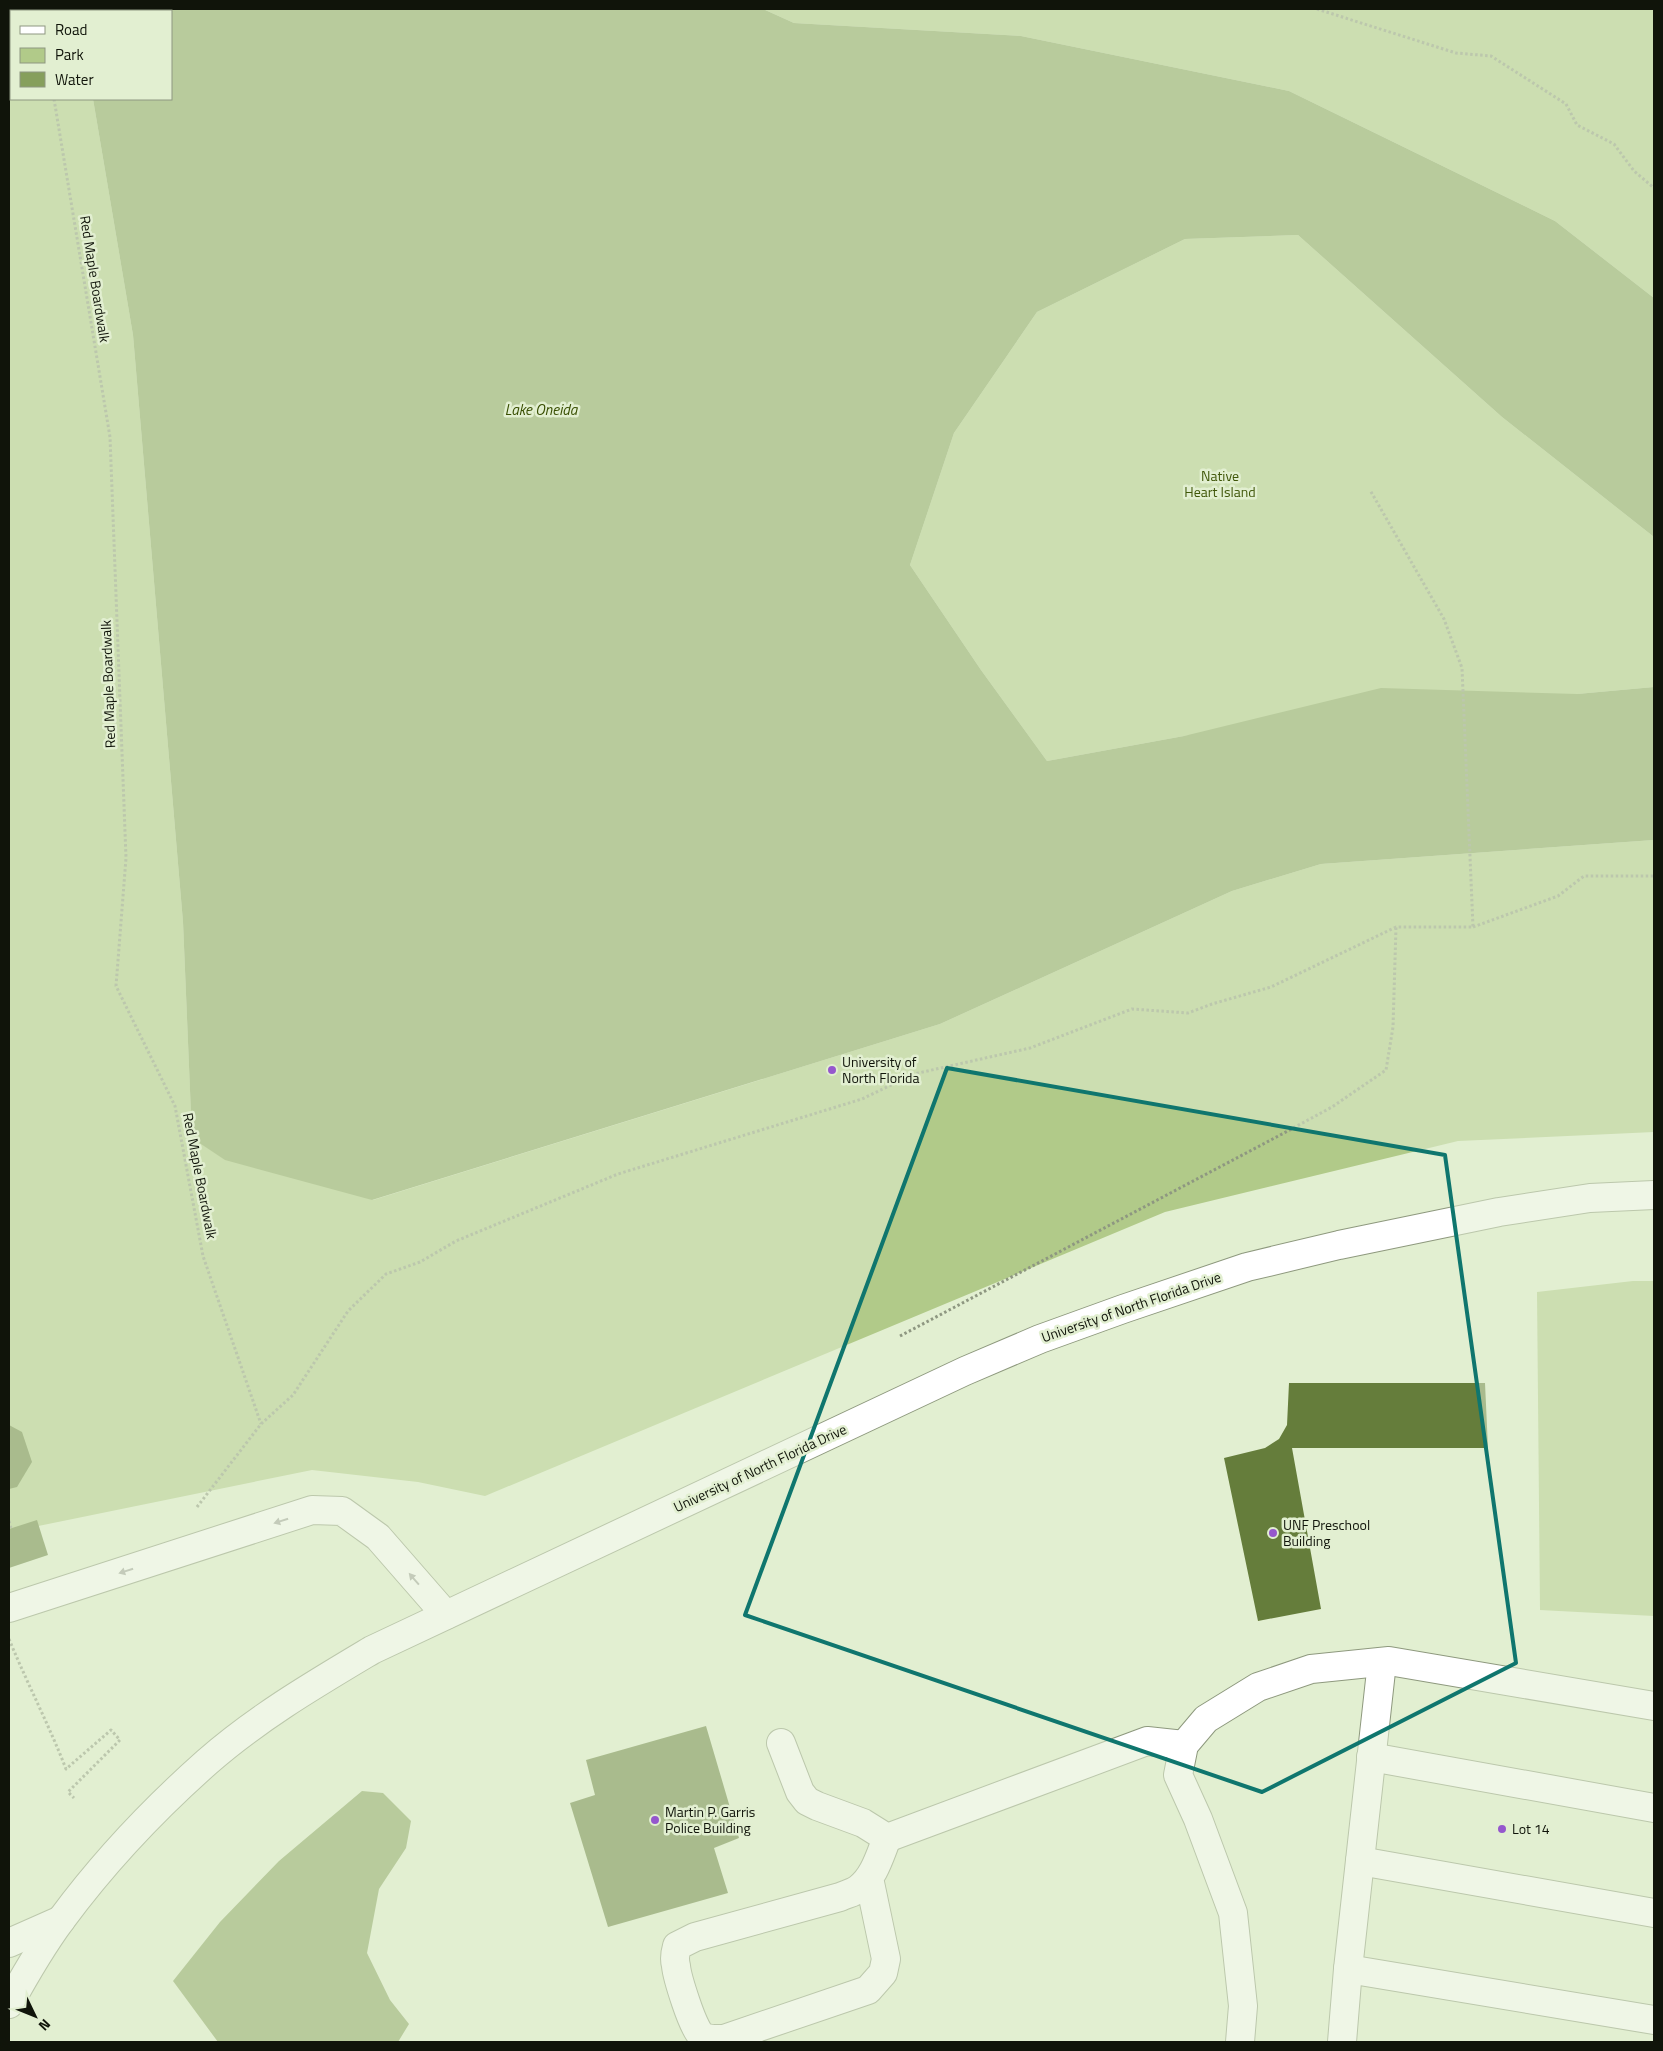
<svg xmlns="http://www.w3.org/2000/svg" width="1663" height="2051" viewBox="0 0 1663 2051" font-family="'Titillium Web',sans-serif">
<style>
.green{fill:#b1ca89}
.water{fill:#869f5c}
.building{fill:#657d3b}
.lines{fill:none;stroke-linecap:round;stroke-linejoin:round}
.minor-casing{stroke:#8e997e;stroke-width:30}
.path{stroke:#8e9781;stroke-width:3;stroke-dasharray:2.5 2.5;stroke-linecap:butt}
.minor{stroke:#fff;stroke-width:28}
.oneway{fill:#9fa19d}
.marked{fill:none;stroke:#0f766e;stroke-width:4;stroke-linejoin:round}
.poi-dot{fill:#9557cd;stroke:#e2efd1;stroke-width:2}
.labels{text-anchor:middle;stroke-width:5;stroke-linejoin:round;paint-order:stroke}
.street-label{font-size:14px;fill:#10140a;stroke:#e2efd1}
.park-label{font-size:14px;fill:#3f5608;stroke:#e2efd1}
.poi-label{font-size:14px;fill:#10140a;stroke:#e2efd1;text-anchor:start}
.water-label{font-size:15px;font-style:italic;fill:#384e00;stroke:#e2efd1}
</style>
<rect width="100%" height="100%" fill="#e2efd1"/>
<g class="green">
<polygon points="9,9 78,9 78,11 11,11 11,99 93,99 133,335 183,922 192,1137 373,1200 940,1024 1232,891 1321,864 1654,840 1654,1132 1458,1141 1165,1212 485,1496 418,1482 312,1470 9,1532"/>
<polygon points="763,9 1654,9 1654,298 1555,221 1289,91 1021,36 794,23"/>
<polygon points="1298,235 1502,417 1654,537 1654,687 1577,694 1184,736 1047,761 981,670 910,565 954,433 1037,312 1185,239"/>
<polygon points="1633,1281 1654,1281 1654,1616 1540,1610 1537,1292"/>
</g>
<g class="water">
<polygon points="78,9 763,9 794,23 1021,36 1289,91 1555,221 1654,298 1654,537 1502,417 1298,235 1185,239 1037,312 954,433 910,565 981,670 1047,761 1184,736 1381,688 1577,694 1654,687 1654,840 1321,864 1232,891 940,1024 372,1200 225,1160 192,1138 183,922 133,335 93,99 171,99 171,11 78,11"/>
<polygon points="362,1791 383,1793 411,1821 406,1848 379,1889 367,1953 390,2000 409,2024 398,2042 218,2042 173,1981 220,1922 279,1861"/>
</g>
<g class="building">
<polygon points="1289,1383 1485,1383 1488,1448 1292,1448 1321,1609 1258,1621 1224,1458 1265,1448 1279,1439 1287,1425"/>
<polygon points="9,1425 22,1432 32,1462 17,1487 9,1489"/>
<polygon points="37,1520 48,1555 9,1568 9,1529"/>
<polygon points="706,1726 739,1838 714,1848 728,1893 608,1927 570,1803 595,1795 586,1760"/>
</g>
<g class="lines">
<g class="minor-casing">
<g id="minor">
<polyline points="9,1608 312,1510 342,1511 378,1537 446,1615"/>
<polyline points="781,1743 800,1792 807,1801 817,1806 863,1823 887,1838 1147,1741 1184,1745"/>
<polyline points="1371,1757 1654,1808"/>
<polyline points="1360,1861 1654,1913"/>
<path d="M869 1878 886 1959 883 1973 868 1990 724 2039C717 2039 707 2040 701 2035 693 2029 677 1977 676 1966 674 1959 675 1953 677 1946L695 1937 840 1897C846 1894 853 1893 858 1889 874 1878 880 1855 887 1838"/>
<polyline points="9,1943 61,1920"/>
<polyline points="1348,1969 1654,2020"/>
<path d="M9 2004C25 1975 41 1947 61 1920 103 1863 154 1809 207 1762 257 1718 315 1684 372 1650L965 1371 1040 1339 1123 1309 1247 1267 1339 1245 1499 1212 1590 1198 1654 1195"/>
<polyline points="1240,2042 1243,2006 1233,1913 1198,1819 1178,1775 1184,1745 1206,1719 1258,1687 1311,1669 1389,1661 1654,1706"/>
<polyline points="1342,2042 1348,1969 1382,1662"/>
</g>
</g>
<g class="path">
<polyline points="43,9 43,11"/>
<polyline points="1317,9 1456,53 1491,56 1566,104 1577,125 1614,144 1634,171 1654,188"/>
<polyline points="54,99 110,437 126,858 116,986 175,1106 203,1256 261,1424"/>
<polyline points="1473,927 1558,896 1584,876 1654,876"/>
<polyline points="900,1336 1284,1133 1332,1107 1386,1070 1393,1027 1396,927"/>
<polyline points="197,1507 261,1424 293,1395 348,1311 386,1274 420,1262 456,1241 618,1174 862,1099 914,1074 1030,1048 1132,1009 1188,1013 1212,1004 1271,987 1396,927 1473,927 1462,668 1444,619 1370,490"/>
<polyline points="9,1521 11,1528"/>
<path d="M9 1639C27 1683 49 1725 66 1769L111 1730 120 1740 68 1792 74 1798"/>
</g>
<use href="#minor" class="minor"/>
</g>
<defs><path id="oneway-solid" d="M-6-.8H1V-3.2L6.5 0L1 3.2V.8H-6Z" transform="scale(1.25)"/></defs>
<g class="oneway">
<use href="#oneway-solid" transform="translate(281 1521) rotate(162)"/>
<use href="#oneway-solid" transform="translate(126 1571) rotate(162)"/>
<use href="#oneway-solid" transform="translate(414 1579) rotate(-131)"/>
</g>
<path d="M0 0H1663V2051H0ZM947 1068 1445 1155 1516 1663 1262 1792 745 1615Z" fill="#e2efd1" fill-opacity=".55" fill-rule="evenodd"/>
<path class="marked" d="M947 1068 1445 1155 1516 1663 1262 1792 745 1615Z"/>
<g class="poi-dot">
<circle cx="832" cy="1070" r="5"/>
<circle cx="1273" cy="1533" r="5"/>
<circle cx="655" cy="1820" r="5"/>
<circle cx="1502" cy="1829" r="5"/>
</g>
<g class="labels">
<g class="street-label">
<text transform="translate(95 279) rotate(81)" y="5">Red Maple Boardwalk</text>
<text transform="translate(108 684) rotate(-92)" y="5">Red Maple Boardwalk</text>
<text transform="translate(200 1176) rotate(79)" y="5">Red Maple Boardwalk</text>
<text transform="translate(1131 1307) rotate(-19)" y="5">University of North Florida Drive</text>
<text transform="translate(760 1468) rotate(-25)" y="5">University of North Florida Drive</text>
</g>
<g class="park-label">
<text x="1220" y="481">Native<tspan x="1220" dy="16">Heart Island</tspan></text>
</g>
<g class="poi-label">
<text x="842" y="1067">University of<tspan x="842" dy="16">North Florida</tspan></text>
<text x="1283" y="1530">UNF Preschool<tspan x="1283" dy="16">Building</tspan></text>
<text x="665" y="1817">Martin P. Garris<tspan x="665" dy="16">Police Building</tspan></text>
<text x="1512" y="1834">Lot 14</text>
</g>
<g class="water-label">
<text x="541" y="415">Lake Oneida</text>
</g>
</g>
<rect width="1663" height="2051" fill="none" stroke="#10140a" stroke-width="20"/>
<rect x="10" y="10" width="162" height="90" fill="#e2efd1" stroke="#8e9781"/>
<rect x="20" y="26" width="25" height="8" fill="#ffffff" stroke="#8e9781"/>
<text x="55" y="35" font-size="15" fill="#10140a">Road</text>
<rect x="20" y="48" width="25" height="15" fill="#b1ca89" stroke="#8e9781"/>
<text x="55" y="60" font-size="15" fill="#10140a">Park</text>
<rect x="20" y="72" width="25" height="15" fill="#869f5c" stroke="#8e9781"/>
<text x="55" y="85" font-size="15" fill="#10140a">Water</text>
<g transform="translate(35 2016) rotate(133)" stroke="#e2efd1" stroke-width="4" paint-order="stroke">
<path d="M0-4L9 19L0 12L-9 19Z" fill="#10140a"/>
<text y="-8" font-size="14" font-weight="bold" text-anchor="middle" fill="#10140a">N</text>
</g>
</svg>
